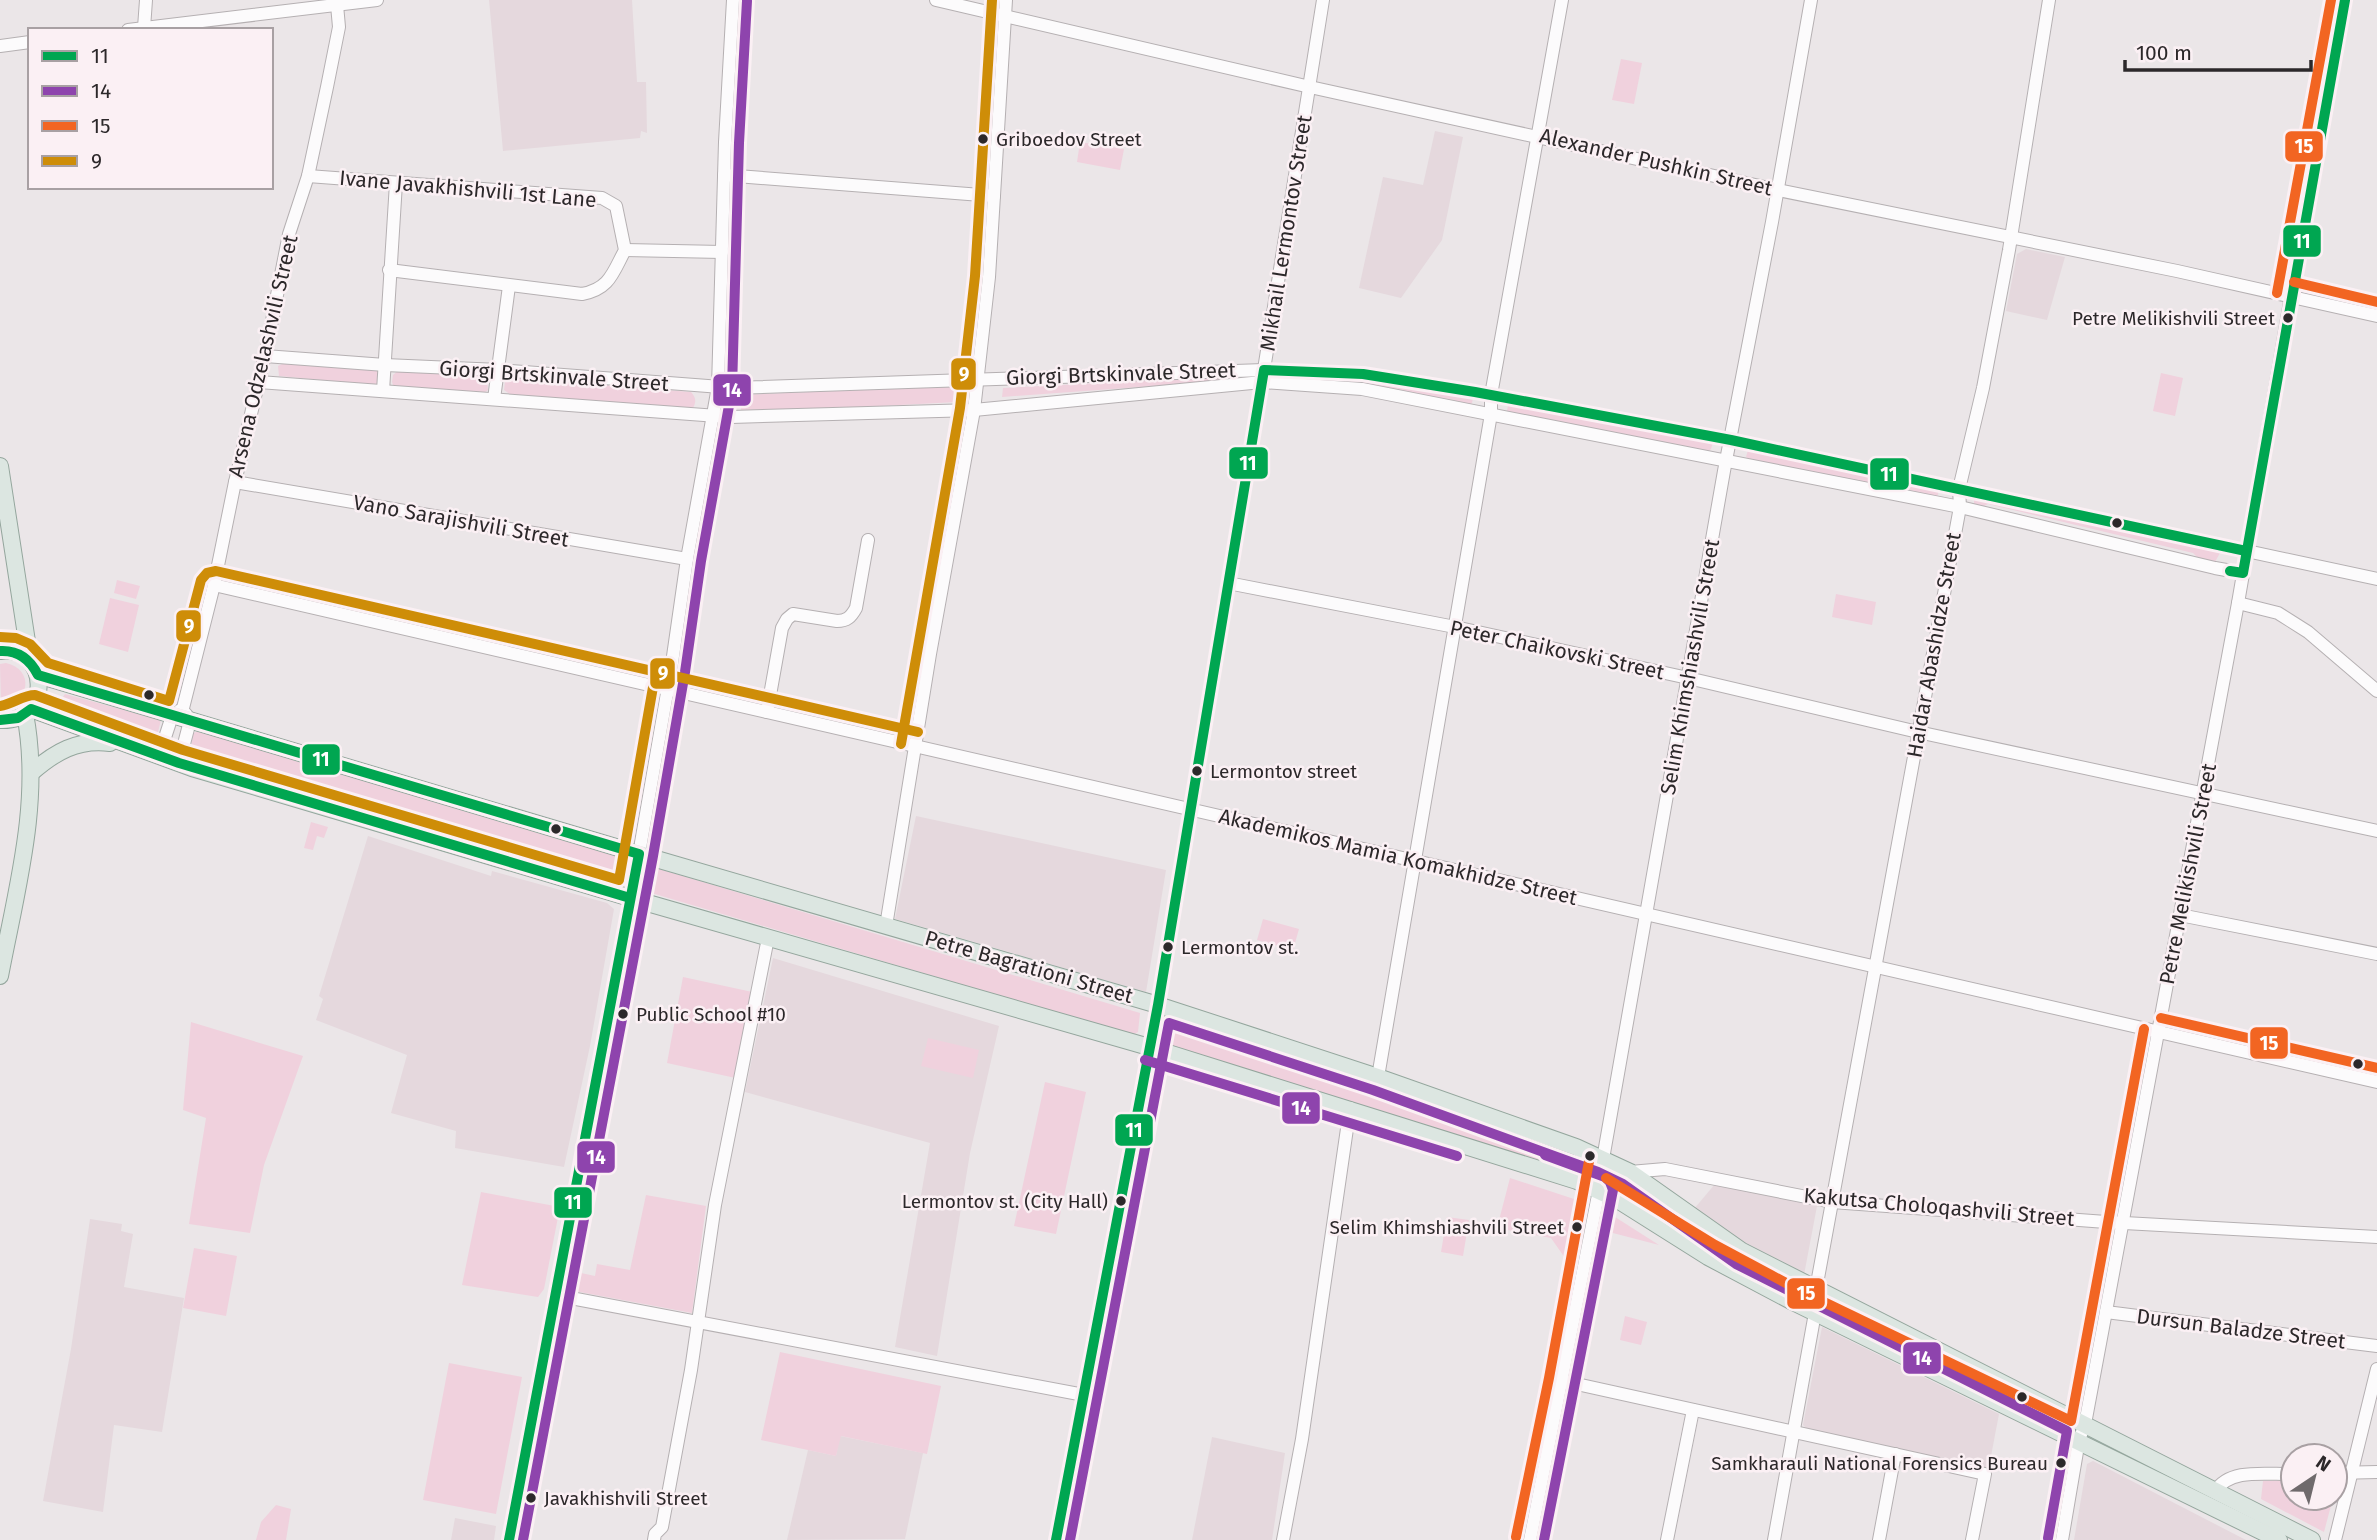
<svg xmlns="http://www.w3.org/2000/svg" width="2377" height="1540" viewBox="0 0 2377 1540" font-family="'Fira Sans',sans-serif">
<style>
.built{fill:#e5d8dd}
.green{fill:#f0d1dd}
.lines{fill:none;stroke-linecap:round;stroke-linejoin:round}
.minor-casing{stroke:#b5b0b2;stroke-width:14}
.major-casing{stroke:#94a69d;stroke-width:18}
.minor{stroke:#fcfbfc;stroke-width:12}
.major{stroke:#dce6e1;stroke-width:16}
.bus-1-casing{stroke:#fbf0f4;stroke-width:16}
.bus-2-casing{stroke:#fbf0f4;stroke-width:16}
.bus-3-casing{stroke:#fbf0f4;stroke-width:16}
.bus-4-casing{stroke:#fbf0f4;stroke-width:16}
.bus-1{stroke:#00a651;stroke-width:10}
.bus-2{stroke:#8e44ad;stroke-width:10}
.bus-3{stroke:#f26522;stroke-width:10}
.bus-4{stroke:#ce8d08;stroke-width:10}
.bus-dot{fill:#2c282a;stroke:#fbf0f4;stroke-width:2.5}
.labels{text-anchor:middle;stroke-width:5;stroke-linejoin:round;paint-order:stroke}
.bus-label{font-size:19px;fill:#2c282a;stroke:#fbf0f4;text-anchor:start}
.street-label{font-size:21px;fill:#2c282a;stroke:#fbf0f4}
.line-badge{stroke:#fbf0f4;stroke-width:2.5}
.badge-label{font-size:19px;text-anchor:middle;font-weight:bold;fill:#fff}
</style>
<rect width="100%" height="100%" fill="#ebe6e8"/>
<g class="built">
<polygon points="489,0 632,0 637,82 646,82 647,133 641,131 640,138 503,151"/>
<polygon points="1435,131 1463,137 1442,240 1401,298 1359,288 1383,177 1423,185"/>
<polygon points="2026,249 2065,257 2047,320 2006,311 2017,254"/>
<polygon points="916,816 1166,870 1146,992 895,919"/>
<polygon points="368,836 491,876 492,871 607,903 614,909 590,1046 564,1167 455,1148 456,1131 391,1113 407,1055 316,1020 323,999 319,996"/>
<polygon points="773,958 999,1026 970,1153 937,1356 895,1347 930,1143 745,1092"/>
<polygon points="1715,1184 1817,1206 1804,1275 1748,1248 1694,1209"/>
<polygon points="90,1219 122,1224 121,1231 133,1234 124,1287 184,1298 162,1432 114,1425 103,1512 43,1501 71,1349"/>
<polygon points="1822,1327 1999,1414 1988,1472 1809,1431 1803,1425"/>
<polygon points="840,1436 923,1453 905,1539 787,1540 808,1450 836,1456"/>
<polygon points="1212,1437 1285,1453 1272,1540 1192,1540"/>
<polygon points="2093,1461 2246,1540 2074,1540 2087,1464"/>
<polygon points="455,1518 496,1526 494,1540 451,1540"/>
</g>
<g class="green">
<polygon points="1621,59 1642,63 1634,104 1612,100"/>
<polygon points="1080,142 1124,149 1120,170 1077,162"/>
<polygon points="286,362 376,368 381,380 376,385 279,376 278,366"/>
<polygon points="399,370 484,377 487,380 488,390 485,392 394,387 392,382 393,375"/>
<polygon points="2161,373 2183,378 2175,416 2153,411"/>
<polygon points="1237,376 1236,380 1002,397 1003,388"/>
<polygon points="1290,377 1363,378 1473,398 1472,403 1468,405 1364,384"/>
<path d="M513 378 691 392C697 399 696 402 692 410L511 395 504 390 505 381Z"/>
<polygon points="956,386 962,392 957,402 842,408 741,410 741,395"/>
<polygon points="1512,404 1713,442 1711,449 1708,452 1510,413 1507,411 1508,405"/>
<polygon points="1748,450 1939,489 1938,495 1934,497 1750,459 1746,457"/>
<polygon points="1977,495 2218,550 2220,553 2215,562 2198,558 2193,553 1988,504 1984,506 1974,504 1974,499"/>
<polygon points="117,580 140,586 136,599 114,593"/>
<polygon points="1836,594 1876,602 1872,625 1832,617"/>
<polygon points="110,598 139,605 128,652 99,644"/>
<path d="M6 663C35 669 30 705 1 704L0 664Z"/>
<polygon points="65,694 161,720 155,744 68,712 59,703"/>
<polygon points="197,731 616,856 624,860 619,881 611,883 190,757 193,734"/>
<polygon points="311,822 328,827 324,838 317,836 313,850 304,848"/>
<polygon points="656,868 1140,1013 1138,1032 1133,1035 648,892 643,885 646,869"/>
<polygon points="1263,919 1299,929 1293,950 1257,940"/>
<polygon points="683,977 757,993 740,1079 667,1063"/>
<polygon points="1174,1021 1576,1156 1583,1163 1582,1173 1571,1173 1166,1047"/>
<polygon points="191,1022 303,1056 264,1165 250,1233 189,1224 206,1118 183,1110"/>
<polygon points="928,1038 979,1050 973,1078 921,1066"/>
<polygon points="1045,1082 1086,1092 1056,1234 1014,1226"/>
<polygon points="1510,1178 1580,1201 1582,1204 1572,1259 1565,1258 1551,1238 1497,1228"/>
<polygon points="1625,1181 1733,1258 1788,1286 1787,1289 1731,1261 1618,1190 1618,1187"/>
<polygon points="481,1192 560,1207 544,1289 538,1297 462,1285"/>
<polygon points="646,1195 706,1206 692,1313 569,1290 572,1271 595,1276 597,1264 630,1270"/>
<polygon points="1447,1217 1469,1220 1463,1256 1441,1252"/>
<polygon points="1611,1217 1615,1217 1659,1245 1609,1232"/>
<polygon points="194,1248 237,1256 226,1316 183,1308"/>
<polygon points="1625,1316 1647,1322 1641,1345 1620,1340"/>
<polygon points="780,1352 941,1386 927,1454 841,1436 836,1456 761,1440"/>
<polygon points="449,1363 522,1377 496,1514 423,1500"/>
<polygon points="2293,1480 2293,1498 2333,1498 2324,1532 2261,1499 2263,1481"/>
<polygon points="276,1505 291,1509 286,1540 256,1540 261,1522"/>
</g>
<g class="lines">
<g class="minor-casing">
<g id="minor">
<polyline points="936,0 1310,87 1778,190 2177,271 2377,316"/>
<polyline points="144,28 146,0"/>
<polyline points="128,30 377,0"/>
<polyline points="0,46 30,42"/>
<polyline points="724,175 994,196"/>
<path d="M308 176 602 198 616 206 625 250C613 272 610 289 582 294L389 270"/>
<polyline points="625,250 722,252"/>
<polyline points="265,356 385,365 499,370 734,388 1264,370 1363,374 1475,392 1731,440 2377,579"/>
<polyline points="259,382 731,417 974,410 1262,382 1362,389 1960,507 2215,568 2243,573"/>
<polyline points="383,391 396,183"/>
<polyline points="494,399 509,286"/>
<polyline points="235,482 687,559"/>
<polyline points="1228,583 1455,627 1688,678 1918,732 2377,831"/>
<polyline points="214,585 2377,1082"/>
<polyline points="2238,603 2278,613 2308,632 2377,691"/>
<path d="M767 712 782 628 787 619 793 614 837 621C847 621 851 617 856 608L868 540"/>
<polyline points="159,756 172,716 183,708 214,585 235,482 267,346 289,234 308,176 327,87 339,27 337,5"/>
<polyline points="179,763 190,721 186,714"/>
<polyline points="2180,915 2377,954"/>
<polyline points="886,926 930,654 974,410 989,277 1006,0"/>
<polyline points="1378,1077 1491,414 1491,395 1562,0"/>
<polyline points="1630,1172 1665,1169 1832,1202 2106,1222 2377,1237"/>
<polyline points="1816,1289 1960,507 1959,489 1983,388 2009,250 2049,0"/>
<polyline points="555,1295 1084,1395"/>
<polyline points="2106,1312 2377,1346"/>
<polyline points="1563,1381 1985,1474 1972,1540"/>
<polyline points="2335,1473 2377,1472"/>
<path d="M2215 1492C2229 1467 2269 1475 2293 1474"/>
<polyline points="509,1540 639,854 671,670 687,559 718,387 725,142 733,0"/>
<polyline points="654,1540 655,1534 662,1527 691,1370 715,1205 768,938"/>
<polyline points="1056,1540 1158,1005 1262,382 1323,0"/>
<polyline points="1283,1540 1302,1439 1350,1108"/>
<polyline points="1530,1540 1599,1190 1603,1159 1724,471 1772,222 1811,0"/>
<polyline points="1667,1540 1693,1410"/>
<polyline points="1774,1540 1815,1313"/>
<polyline points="1879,1540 1895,1454"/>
<polyline points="2062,1540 2079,1440 2085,1424 2238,603 2291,296 2345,0"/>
<polyline points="2335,1540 2377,1369"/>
</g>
</g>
<g class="major-casing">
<g id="major">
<polyline points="0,466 30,661"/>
<path d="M0 651C48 644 55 722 0 720"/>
<polyline points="38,675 639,854 1158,1005 1378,1077 1576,1147 1630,1172 1742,1251 2312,1540"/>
<polyline points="31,709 192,768 644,902 1149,1047 1577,1181 1616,1199 1708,1257 1793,1302 2279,1540"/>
<path d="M31 773C55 752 77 739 110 743"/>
<path d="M0 976C16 891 42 801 25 714"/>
</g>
</g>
<use href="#minor" class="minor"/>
<use href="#major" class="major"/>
<g class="bus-1-casing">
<g id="bus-1">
<polyline points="2230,571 2243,573 2345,0"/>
<path d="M0 651C18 650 30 659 38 675L639 854 509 1540"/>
<polyline points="0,720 18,718 31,709 179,763 630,898"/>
<polyline points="1056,1540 1158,1005 1264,370 1363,374 1475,392 1731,440 2246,551"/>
</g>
</g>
<g class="bus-2-casing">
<g id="bus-2">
<polyline points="1145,1060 1457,1156"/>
<polyline points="523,1540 653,856 685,672 701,561 732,389 739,143 747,1"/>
<polyline points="1070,1540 1169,1023 1373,1090 1598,1172 1623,1184 1736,1264 2067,1431 2048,1538"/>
<polyline points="1544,1540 1613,1190 1610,1182 1605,1177 1545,1155"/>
</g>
</g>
<g class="bus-3-casing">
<g id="bus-3">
<polyline points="2294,282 2377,302"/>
<polyline points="2277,293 2331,0"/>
<polyline points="2161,1018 2377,1068"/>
<polyline points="1606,1178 1715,1245 1799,1290 2071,1421 2144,1029"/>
<polyline points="1516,1537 1549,1378 1590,1156"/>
</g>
</g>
<g class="bus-4-casing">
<g id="bus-4">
<polyline points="0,637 16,638 30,644 48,663 169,701 201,580 207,573 216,571 918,732"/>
<path d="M0 706C13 704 23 695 35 695L183 750 619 880 653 687"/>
<polyline points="901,744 960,408 975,276 992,0"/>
</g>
</g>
<use href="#bus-1" class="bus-1"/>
<use href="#bus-2" class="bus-2"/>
<use href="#bus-3" class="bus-3"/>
<use href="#bus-4" class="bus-4"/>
</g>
<g class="bus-dot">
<circle cx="983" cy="139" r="6"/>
<circle cx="2288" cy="318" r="6"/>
<circle cx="2117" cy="523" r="6"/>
<circle cx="149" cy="695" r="6"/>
<circle cx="1197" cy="771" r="6"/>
<circle cx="556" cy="829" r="6"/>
<circle cx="1168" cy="947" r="6"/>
<circle cx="623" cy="1014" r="6"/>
<circle cx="2358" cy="1064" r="6"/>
<circle cx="1590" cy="1156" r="6"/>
<circle cx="1121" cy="1201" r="6"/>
<circle cx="1577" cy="1227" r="6"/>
<circle cx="2022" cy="1397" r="6"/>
<circle cx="2061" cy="1463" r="6"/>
<circle cx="531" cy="1498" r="6"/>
</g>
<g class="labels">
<g class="bus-label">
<text x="996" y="146">Griboedov Street</text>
<text x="2275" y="325" text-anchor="end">Petre Melikishvili Street</text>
<text x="1210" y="778">Lermontov street</text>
<text x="1181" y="954">Lermontov st.</text>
<text x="636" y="1021">Public School #10</text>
<text x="1108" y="1208" text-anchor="end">Lermontov st. (City Hall)</text>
<text x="1564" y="1234" text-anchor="end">Selim Khimshiashvili Street</text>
<text x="2048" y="1470" text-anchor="end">Samkharauli National Forensics Bureau</text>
<text x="544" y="1505">Javakhishvili Street</text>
</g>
<g class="street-label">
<text transform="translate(1656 162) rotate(13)" y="7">Alexander Pushkin Street</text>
<text transform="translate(468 189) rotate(5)" y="7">Ivane Javakhishvili 1st Lane</text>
<text transform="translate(1286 233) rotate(-81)" y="7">Mikhail Lermontov Street</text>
<text transform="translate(263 356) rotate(-77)" y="7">Arsena Odzelashvili Street</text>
<text transform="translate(1121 374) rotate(-2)" y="7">Giorgi Brtskinvale Street</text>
<text transform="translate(554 376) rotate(4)" y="7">Giorgi Brtskinvale Street</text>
<text transform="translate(461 521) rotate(10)" y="7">Vano Sarajishvili Street</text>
<text transform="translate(1934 645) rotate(-80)" y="7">Haidar Abashidze Street</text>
<text transform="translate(1557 650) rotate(12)" y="7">Peter Chaikovski Street</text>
<text transform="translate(1690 667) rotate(-80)" y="7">Selim Khimshiashvili Street</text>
<text transform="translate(1398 857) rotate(13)" y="7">Akademikos Mamia Komakhidze Street</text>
<text transform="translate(2188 874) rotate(-79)" y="7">Petre Melikishvili Street</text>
<text transform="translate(1029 967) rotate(16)" y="7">Petre Bagrationi Street</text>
<text transform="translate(1939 1207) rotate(5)" y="7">Kakutsa Choloqashvili Street</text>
<text transform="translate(2241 1329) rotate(7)" y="7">Dursun Baladze Street</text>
</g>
</g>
<g class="line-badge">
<rect x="2284" y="130" width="40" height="33" rx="7" fill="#f26522"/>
<rect x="2282" y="224" width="40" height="34" rx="7" fill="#00a651"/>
<rect x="950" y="357" width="27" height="34" rx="7" fill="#ce8d08"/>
<rect x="712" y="373" width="40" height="34" rx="7" fill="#8e44ad"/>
<rect x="1228" y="446" width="41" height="34" rx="7" fill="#00a651"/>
<rect x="1869" y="457" width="41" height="34" rx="7" fill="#00a651"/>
<rect x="175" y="609" width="27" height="34" rx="7" fill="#ce8d08"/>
<rect x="649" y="657" width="27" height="33" rx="7" fill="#ce8d08"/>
<rect x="301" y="743" width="40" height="33" rx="7" fill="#00a651"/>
<rect x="2249" y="1026" width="40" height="34" rx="7" fill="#f26522"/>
<rect x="1281" y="1091" width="40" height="34" rx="7" fill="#8e44ad"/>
<rect x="1114" y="1113" width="40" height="34" rx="7" fill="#00a651"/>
<rect x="576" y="1140" width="40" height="34" rx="7" fill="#8e44ad"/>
<rect x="553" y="1186" width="40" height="33" rx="7" fill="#00a651"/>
<rect x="1786" y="1277" width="40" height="33" rx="7" fill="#f26522"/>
<rect x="1902" y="1341" width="40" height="34" rx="7" fill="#8e44ad"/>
</g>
<g class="badge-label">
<text x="2304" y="153">15</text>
<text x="2302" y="248">11</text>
<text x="964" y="381">9</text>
<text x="732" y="397">14</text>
<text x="1248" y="470">11</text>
<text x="1889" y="481">11</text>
<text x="189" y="633">9</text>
<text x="663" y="680">9</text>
<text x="321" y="766">11</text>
<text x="2269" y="1050">15</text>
<text x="1301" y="1115">14</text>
<text x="1134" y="1137">11</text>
<text x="596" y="1164">14</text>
<text x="573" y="1209">11</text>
<text x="1806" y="1300">15</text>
<text x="1922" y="1365">14</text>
</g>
<rect x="28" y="28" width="245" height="161" fill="#fbf0f4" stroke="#a8a0a3" stroke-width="2"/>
<rect x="42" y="51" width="35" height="10" fill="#00a651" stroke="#a8a0a3" stroke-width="2"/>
<text x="91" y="63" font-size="21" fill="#2c282a">11</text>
<rect x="42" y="86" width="35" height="10" fill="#8e44ad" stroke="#a8a0a3" stroke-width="2"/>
<text x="91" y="98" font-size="21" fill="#2c282a">14</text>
<rect x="42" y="121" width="35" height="10" fill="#f26522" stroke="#a8a0a3" stroke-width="2"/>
<text x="91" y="133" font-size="21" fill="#2c282a">15</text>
<rect x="42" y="156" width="35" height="10" fill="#ce8d08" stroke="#a8a0a3" stroke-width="2"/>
<text x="91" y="168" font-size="21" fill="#2c282a">9</text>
<g transform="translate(2314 1477) rotate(35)"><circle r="33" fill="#fbf0f4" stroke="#a8a0a3" stroke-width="2"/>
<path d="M0-5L12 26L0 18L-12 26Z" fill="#6f6a6c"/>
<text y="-10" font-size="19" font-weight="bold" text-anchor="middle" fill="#2c282a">N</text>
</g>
<path d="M2125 60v10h186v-10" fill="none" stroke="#2c282a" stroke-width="3.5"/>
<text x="2136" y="60" font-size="21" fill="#2c282a" stroke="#fbf0f4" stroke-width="5" paint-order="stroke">100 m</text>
</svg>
